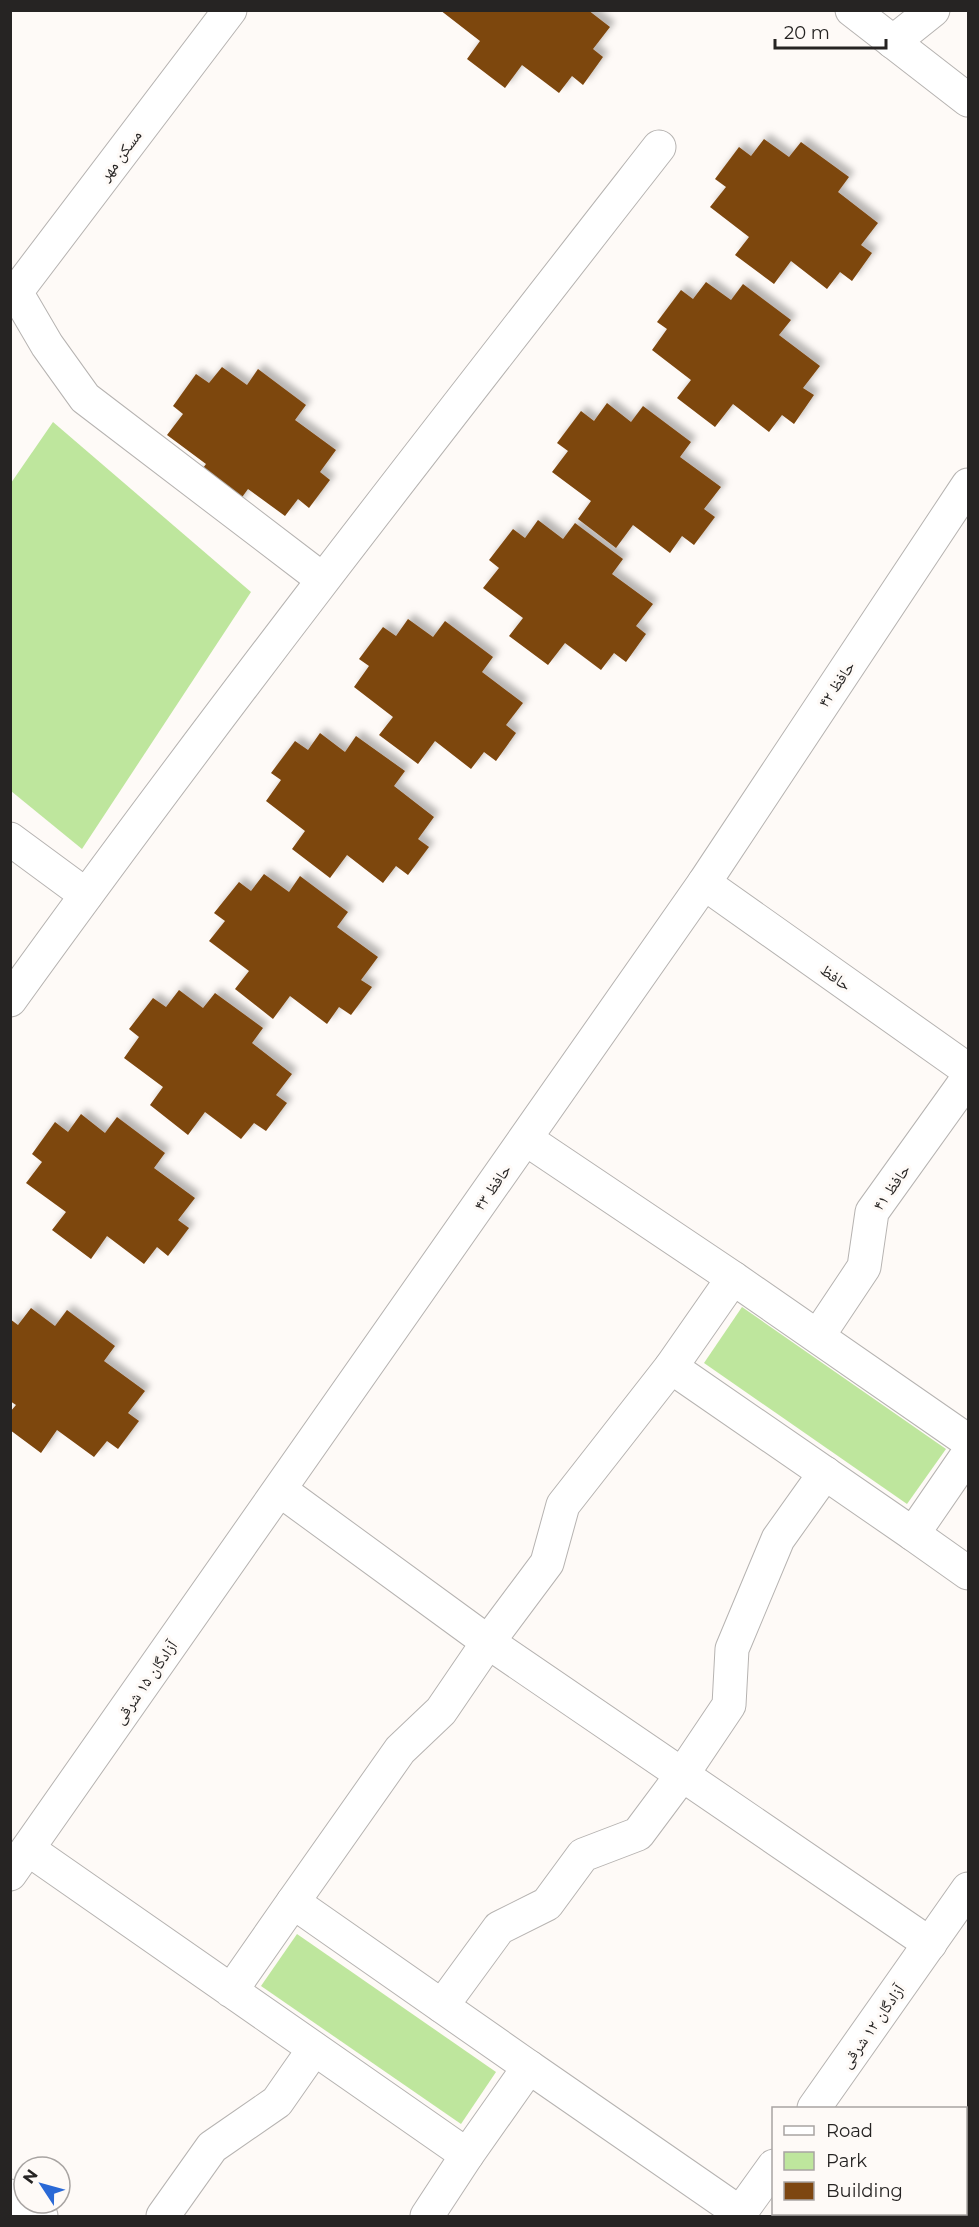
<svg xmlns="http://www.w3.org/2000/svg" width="979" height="2227" viewBox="0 0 979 2227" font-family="Montserrat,'Noto Naskh Arabic',sans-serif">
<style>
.green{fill:#bee69d}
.building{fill:#7d4610;filter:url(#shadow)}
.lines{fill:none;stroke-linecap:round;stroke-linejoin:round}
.minor-casing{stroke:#b6b3b1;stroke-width:35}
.tertiary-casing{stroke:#b6b3b1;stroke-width:35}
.minor{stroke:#fff;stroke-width:33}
.tertiary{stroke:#fff;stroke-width:33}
.labels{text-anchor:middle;stroke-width:6;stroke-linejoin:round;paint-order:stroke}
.street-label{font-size:16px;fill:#262423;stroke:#fefaf7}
</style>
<defs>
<filter id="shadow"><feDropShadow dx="5.5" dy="-5.5" stdDeviation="3" flood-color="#0004"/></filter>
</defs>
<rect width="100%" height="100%" fill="#fefaf7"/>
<g class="green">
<polygon points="53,422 251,592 82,849 11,791 11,483"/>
<polygon points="742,1307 946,1449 907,1504 704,1363"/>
<polygon points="297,1934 496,2072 461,2124 261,1986"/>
<polygon points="803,2214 958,2214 962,2216 800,2216"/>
</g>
<g class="building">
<polygon points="440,10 588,10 610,27 593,49 603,57 583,85 572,76 559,93 522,65 505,88 467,59 480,41"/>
<polygon points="764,139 789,157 801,142 849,177 838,192 878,223 861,245 872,253 852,281 840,272 827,289 791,261 774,284 735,255 749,237 710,207 726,187 715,179 739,147 751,156"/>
<polygon points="706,282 731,300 743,284 791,320 779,335 820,366 803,388 814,395 794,424 782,415 769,432 733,404 715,427 677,398 691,380 652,350 667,329 657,322 681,290 693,299"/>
<polygon points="222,367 247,385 258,369 306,405 295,420 336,450 320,472 330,480 309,508 298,499 285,516 248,489 232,511 193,482 206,464 167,435 183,414 173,406 196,374 209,383"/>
<polygon points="607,403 631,422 643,406 691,442 680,457 721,487 704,509 715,517 694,545 682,536 670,553 633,525 616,548 578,519 591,501 552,472 568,451 557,443 581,411 594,421"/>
<polygon points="538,520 563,539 575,523 623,559 612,574 653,604 636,626 646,634 626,662 614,653 601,670 565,643 548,665 509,636 523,618 483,588 499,568 489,560 513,529 525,538"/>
<polygon points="408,619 433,637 445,621 493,657 482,672 523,703 506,725 516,733 496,761 484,752 471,769 435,741 418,764 379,735 393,717 354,687 369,666 359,659 383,627 396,636"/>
<polygon points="320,733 345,752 356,736 405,771 394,786 434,817 418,839 429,847 408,875 396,866 383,883 347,855 330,878 292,849 305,831 266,801 281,780 271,773 295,741 308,750"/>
<polygon points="264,874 289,892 300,876 348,912 337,927 378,957 361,980 372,987 351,1015 339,1007 327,1024 290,996 273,1019 235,989 249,971 209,941 225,921 214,913 239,882 251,891"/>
<polygon points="179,990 203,1008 215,993 263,1028 252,1043 292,1074 276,1095 287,1103 266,1131 254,1123 241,1139 205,1112 188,1135 150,1105 163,1087 124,1058 139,1037 129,1029 153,998 166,1007"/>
<polygon points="81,1114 105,1133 117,1117 165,1153 154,1168 195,1198 178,1220 189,1228 168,1256 157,1247 144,1264 107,1236 91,1259 52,1230 66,1212 26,1183 42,1162 32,1154 55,1122 68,1132"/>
<polygon points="31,1308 55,1326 67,1310 115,1346 104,1361 145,1391 128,1413 139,1421 118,1449 107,1441 94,1457 57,1430 41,1453 10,1430 10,1412 16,1405 10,1401 10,1319 18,1325"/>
</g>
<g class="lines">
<g class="minor-casing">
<g id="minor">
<polyline points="16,292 47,345 85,398 322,579"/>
<polyline points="10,300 230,10"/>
<polyline points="10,839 86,895"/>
<polyline points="704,883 968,1070"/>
<path d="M10 1000C219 710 439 429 659 147"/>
<polyline points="526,1139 733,1278"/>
<polyline points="818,1336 864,1267 872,1212 968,1078"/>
<polyline points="671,1367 913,1534 968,1454"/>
<polyline points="280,1490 488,1642 930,1944"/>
<polyline points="913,1534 968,1573"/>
<polyline points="28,1849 467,2155 529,2067 293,1902 231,1991"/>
<polyline points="10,1874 704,883 968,485"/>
<polyline points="293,1902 400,1750 441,1711 488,1642 547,1563 563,1505 671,1367 733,1278 968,1441"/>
<polyline points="442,2006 499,1928 547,1904 583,1855 638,1834 682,1775 729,1705 732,1649 778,1539 825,1473"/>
<polyline points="529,2067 740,2213"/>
<polyline points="814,2108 968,1889"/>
<polyline points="10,2196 41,2216"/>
<polyline points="163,2216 212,2147 277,2102 314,2049"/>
<polyline points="427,2216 467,2155"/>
<polyline points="738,2216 774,2166"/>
</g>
</g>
<g class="tertiary-casing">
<g id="tertiary">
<polyline points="852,10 968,100"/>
<polyline points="893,42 933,10"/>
</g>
</g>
<use href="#minor" class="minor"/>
<use href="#tertiary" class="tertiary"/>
</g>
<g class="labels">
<g class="street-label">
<text transform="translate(120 155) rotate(-53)" y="6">مسکن مهر</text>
<text transform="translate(836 684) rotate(-56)" y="6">حافظ ۴۲</text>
<text transform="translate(836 977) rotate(35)" y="6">حافظ</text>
<text transform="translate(492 1187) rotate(-55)" y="6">حافظ ۴۳</text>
<text transform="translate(891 1187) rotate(-55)" y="6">حافظ ۴۱</text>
<text transform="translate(145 1682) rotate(-55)" y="6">آزادگان ۱۵ شرقی</text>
<text transform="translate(872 2026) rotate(-55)" y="6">آزادگان ۱۲ شرقی</text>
</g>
</g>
<rect width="979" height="2227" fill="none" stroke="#262423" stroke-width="24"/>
<rect x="772" y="2107" width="195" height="108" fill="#fefaf7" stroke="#a8a4a2" stroke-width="1.5"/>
<rect x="784" y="2126" width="30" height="9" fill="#ffffff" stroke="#a8a4a2" stroke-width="1.5"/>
<text x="826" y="2137" font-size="18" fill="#262423">Road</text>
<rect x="784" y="2152" width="30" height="18" fill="#bee69d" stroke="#a8a4a2" stroke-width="1.5"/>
<text x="826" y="2167" font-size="18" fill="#262423">Park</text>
<rect x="784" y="2182" width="30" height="18" fill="#7d4610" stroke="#a8a4a2" stroke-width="1.5"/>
<text x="826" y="2197" font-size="18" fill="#262423">Building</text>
<g transform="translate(42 2185) rotate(306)"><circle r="28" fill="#fefaf7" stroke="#a8a4a2" stroke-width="1.5"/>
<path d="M0-4.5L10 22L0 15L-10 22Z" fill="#2a69d6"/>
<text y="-9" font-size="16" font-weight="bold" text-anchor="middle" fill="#262423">N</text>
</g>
<path d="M775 39v9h111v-9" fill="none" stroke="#262423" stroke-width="3"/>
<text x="784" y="39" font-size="18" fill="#262423" stroke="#fefaf7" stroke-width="4.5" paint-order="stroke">20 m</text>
</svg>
